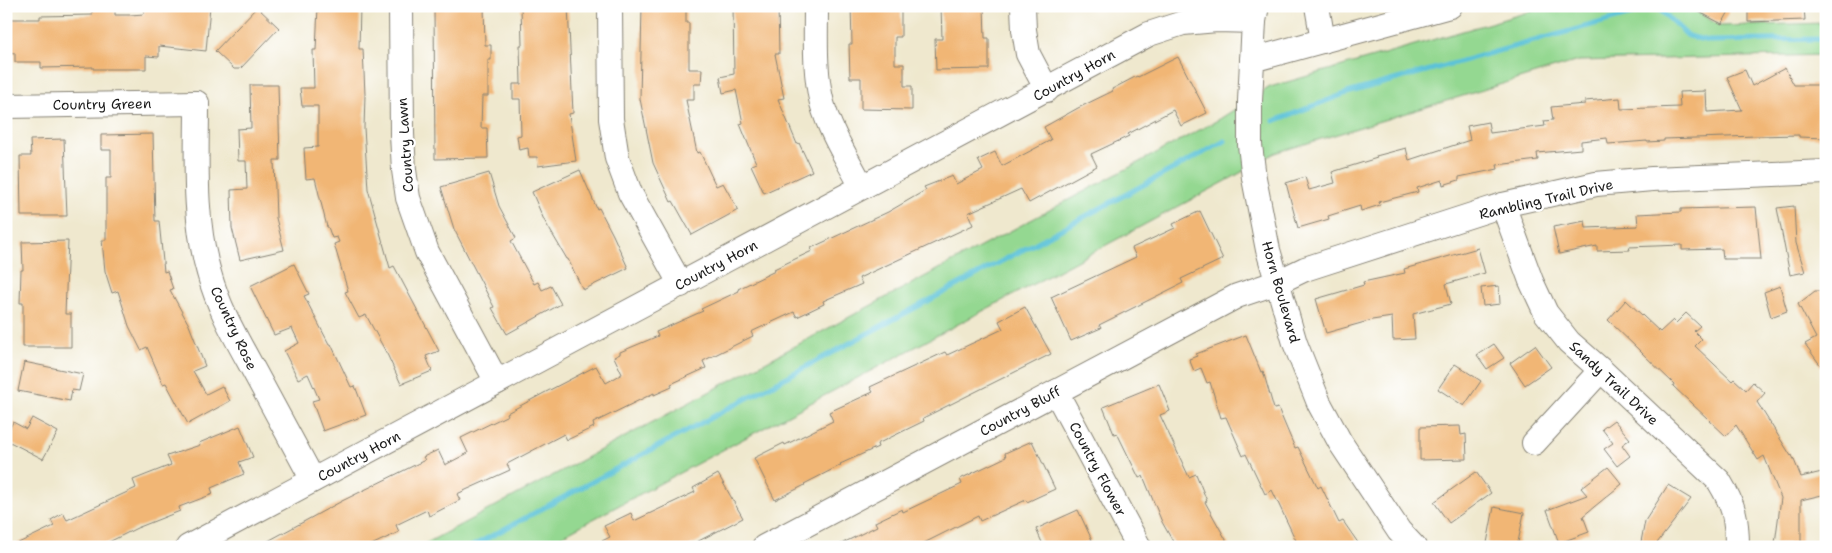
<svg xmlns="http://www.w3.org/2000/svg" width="1832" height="553" viewBox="0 0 1832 553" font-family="'Shantell Sans',sans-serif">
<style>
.green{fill:#94d891;stroke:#587a56}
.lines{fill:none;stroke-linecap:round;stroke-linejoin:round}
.stream{stroke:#5bc2d8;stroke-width:5}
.building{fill:#f1b674}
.minor-casing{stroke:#868275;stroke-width:26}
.minor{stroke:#fff;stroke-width:24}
.labels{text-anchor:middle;stroke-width:4.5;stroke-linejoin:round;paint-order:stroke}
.street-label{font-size:14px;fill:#1c1c1c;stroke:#fff}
</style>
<rect width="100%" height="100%" fill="#fff"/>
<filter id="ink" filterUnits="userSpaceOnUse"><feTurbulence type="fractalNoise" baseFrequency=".02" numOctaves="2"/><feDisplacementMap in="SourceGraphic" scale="10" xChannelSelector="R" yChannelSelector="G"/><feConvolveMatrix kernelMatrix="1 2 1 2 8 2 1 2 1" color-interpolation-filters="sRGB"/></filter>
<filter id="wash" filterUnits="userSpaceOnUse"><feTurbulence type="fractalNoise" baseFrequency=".0096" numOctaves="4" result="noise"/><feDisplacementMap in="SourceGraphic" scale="20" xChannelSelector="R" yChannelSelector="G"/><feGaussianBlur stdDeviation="1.12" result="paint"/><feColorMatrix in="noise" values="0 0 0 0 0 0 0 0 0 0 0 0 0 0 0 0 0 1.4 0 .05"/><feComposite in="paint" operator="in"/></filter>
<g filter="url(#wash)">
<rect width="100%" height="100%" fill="#efe8ce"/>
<polygon class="green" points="1549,6 1688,6 1720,26 1826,23 1826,55 1578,61 1275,153 1228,180 541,547 419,547 1218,120 1270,87"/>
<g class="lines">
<g class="stream">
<polyline points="1658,8 1688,36 1709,41 1826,39"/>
<polyline points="1274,121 1347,93 1660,6"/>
<polyline points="471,547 1225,141"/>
</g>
</g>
<g id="blocks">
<g class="building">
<polygon points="92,6 115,6 115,15 130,15 144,14 144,6 210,6 206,51 159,46 159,57 146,56 146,69 93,69 93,67 41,68 41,62 15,62 15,53 6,52 6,19 40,19 40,16 92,15"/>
<polygon points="318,6 360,6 359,49 363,49 365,95 364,128 368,189 390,268 394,266 439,351 426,356 432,371 401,384 388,356 366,315 359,318 345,292 348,291 334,244 339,242 337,237 332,238 328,227 327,227 315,178 306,179 304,148 318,147 318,106 302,106 300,88 314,88 313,50 316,50"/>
<polygon points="434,6 484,6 485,45 491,45 491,60 488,60 488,96 482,96 481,128 487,128 488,158 435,159"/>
<polygon points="521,6 568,6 573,113 569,114 576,161 538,166 537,157 529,157 528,148 519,150 517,136 521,135 520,99 513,99 513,84 521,84 520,45 522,45"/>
<polygon points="642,6 686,6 686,23 689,23 689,69 702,69 701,84 694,84 694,100 686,100 697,153 700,152 716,186 723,183 738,210 692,235 673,201 671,202 653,163 640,99"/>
<polygon points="733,6 778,6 779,54 775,54 784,98 778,99 797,144 799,143 812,171 764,193 751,165 756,163 740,124 743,123 736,90 723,93 720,77 734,74"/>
<polygon points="851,6 901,6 901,37 895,37 895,64 904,64 904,86 912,86 912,110 861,109 861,78 850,78 849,44 852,44"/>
<polygon points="941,6 984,6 985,38 989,38 989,69 936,70 935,39 942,39"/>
<polygon points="1688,6 1732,6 1722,24"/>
<polygon points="1748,6 1804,6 1805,20 1748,22"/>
<polygon points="257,7 279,28 240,69 234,69 215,51"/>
<polygon points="1178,57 1207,113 1181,126 1173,110 1128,134 1129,136 1091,154 1097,166 1029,203 1021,189 968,213 973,225 859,278 862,284 823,301 824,304 797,317 794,312 751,332 753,336 703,361 706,368 671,384 672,387 654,395 654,393 593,423 594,427 567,440 564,434 507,464 510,470 457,494 460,500 429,516 427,510 396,525 399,532 367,547 257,547 342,501 425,460 423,457 438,450 445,465 468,453 461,438 508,415 507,413 544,393 596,366 606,383 622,374 614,357 620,354 620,352 658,336 656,332 703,311 701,309 739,291 738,289 775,271 774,269 812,251 811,248 888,212 926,190 924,187 952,176 956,184 983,170 978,160 995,152 1002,166 1051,140 1044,127 1078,108 1113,91 1112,89 1137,76 1138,77"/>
<polygon points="1785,68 1794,85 1826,85 1826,138 1799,137 1799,135 1757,136 1664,139 1664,141 1647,142 1647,141 1608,144 1607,138 1581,141 1581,149 1537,153 1538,160 1497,165 1498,169 1459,177 1459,180 1443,185 1442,180 1417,188 1418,192 1379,202 1380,205 1361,211 1360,206 1328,216 1329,219 1298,228 1286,183 1305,177 1309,190 1335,183 1332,172 1377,158 1376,156 1406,148 1409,160 1470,140 1467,126 1488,122 1490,133 1545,126 1544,121 1553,120 1551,107 1585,104 1585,101 1620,98 1621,109 1680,107 1679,92 1706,91 1707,112 1742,110 1727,77 1745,70 1752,86"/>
<polygon points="250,85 278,85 280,160 274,160 276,218 284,250 240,260 232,228 231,190 247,189 246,161 238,161 237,129 251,128"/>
<polygon points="153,134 155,221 159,221 164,272 167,271 173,289 170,290 189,325 205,366 193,371 206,394 222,386 230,401 188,424 166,383 163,384 147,347 141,350 129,326 118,291 112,293 105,271 102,240 106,240 106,178 111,178 111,150 101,150 101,135"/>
<polygon points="64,139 67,216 21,216 20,156 31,156 30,140"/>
<polygon points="580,170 597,209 599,208 613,235 628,268 583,290 568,259 567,259 544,220 532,192"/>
<polygon points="489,173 499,206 516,238 511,241 534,284 538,282 542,290 551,286 561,304 507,334 492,308 494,307 454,229 441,187"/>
<polygon points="1794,206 1796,243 1805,272 1790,275 1777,208"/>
<polygon points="1756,207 1761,259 1723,259 1722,249 1682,250 1682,245 1629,247 1630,250 1597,251 1597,246 1559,254 1553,227 1585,221 1586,228 1638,226 1637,214 1681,212 1681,209"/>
<polygon points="1200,211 1223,259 1181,279 1183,283 1099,325 1101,328 1071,341 1051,297 1136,257 1132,248 1175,228 1173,224"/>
<polygon points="68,241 65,314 71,314 71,347 23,347 23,303 20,303 21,270 23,270 22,242"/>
<polygon points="1478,248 1485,273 1446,284 1451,304 1413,314 1415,339 1393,340 1392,317 1372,320 1326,333 1316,299 1364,285 1363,282 1405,273 1404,269"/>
<polygon points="294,264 309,294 304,296 329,344 331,344 351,387 355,386 366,415 323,431 312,401 319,399 308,374 298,379 284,351 299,343 292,328 274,335 250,286"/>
<polygon points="1499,286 1500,304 1483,306 1481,288"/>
<polygon points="1780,286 1787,311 1771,317 1764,292"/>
<polygon points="1815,291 1820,291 1826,299 1826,373 1805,344 1816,338 1798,304"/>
<polygon points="1626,300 1660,332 1673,320 1676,323 1686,313 1700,326 1694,331 1702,339 1695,346 1732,381 1734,379 1746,390 1753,382 1765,393 1757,402 1791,456 1792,455 1801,477 1826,471 1826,494 1801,500 1801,543 1775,543 1781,498 1764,456 1758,460 1736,425 1726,436 1673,386 1674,384 1608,320"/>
<polygon points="1025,307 1051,354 923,418 924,421 877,444 878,447 840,464 841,465 804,484 805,485 775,500 754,458 784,443 785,445 833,421 829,412 873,392 870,387 945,352 947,355 1003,329 999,321"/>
<polygon points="1246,335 1261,372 1263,371 1274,409 1278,408 1295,448 1298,447 1318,488 1321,486 1339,523 1343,521 1361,547 1299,547 1272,490 1265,494 1246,454 1243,456 1226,417 1221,418 1210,382 1207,383 1201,368 1194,371 1189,359 1197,356 1196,354"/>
<polygon points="1494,344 1504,358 1487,369 1477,355"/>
<polygon points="1535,345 1551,367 1525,385 1510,363"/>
<polygon points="24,362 83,374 79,391 72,390 70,401 18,391"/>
<polygon points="1455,364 1481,381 1464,406 1438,389"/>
<polygon points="1159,384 1170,411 1160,415 1189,477 1196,474 1207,501 1205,502 1230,547 1176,547 1162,522 1143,476 1139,478 1117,433 1114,434 1103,407"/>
<polygon points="32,418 58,432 43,459 6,440 6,435 13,422 26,429"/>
<polygon points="1614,420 1630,439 1622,445 1630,456 1617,466 1604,449 1613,443 1602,429"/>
<polygon points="240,426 253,457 239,462 244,474 211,488 213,494 179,507 180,511 137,528 99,547 10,547 54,526 51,520 63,513 67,520 136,488 133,480 171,465 167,456 200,445 199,443"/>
<polygon points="1460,426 1461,435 1466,434 1467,459 1420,460 1420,427"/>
<polygon points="1032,441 1055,489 1027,502 1026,500 980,521 978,516 916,547 835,547 877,526 875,522 902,509 903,512 962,484 960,479 1006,457 1005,453"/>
<polygon points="1608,467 1622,484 1583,516 1589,532 1559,543 1547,510 1587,495 1581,488"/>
<polygon points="1476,472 1491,493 1449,523 1434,502"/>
<polygon points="718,474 743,518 687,547 590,547 610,537 604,526 631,513 634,521 695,492 693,488"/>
<polygon points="1668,485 1691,499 1654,547 1640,547 1645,521"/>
<polygon points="1494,507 1524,513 1517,547 1487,543"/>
<polygon points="1078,510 1092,540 1077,547 1044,547 1036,529"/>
</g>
</g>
</g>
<g filter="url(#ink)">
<use href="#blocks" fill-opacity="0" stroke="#868275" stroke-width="1"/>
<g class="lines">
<g class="minor-casing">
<g id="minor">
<polyline points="401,6 402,134 404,170 408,198 427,252 497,382"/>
<polyline points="610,6 611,119 617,158 630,193 681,285"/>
<path d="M816 6C816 38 814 72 822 103 830 132 848 160 862 187"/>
<polyline points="1023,6 1024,30 1028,54 1047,90"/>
<polyline points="1257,6 1254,21 1250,101 1250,145 1254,178 1268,250 1295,343 1319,403 1340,442 1399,531 1414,547"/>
<polyline points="1317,6 1323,41"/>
<polyline points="1252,60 1450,6"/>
<path d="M6 106 197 103C197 159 193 218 209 273 218 307 236 338 253 369 273 406 293 443 313 480"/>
<path d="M1503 205 1531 281 1546 313 1569 342 1601 370 1719 481C1734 506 1737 517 1737 547"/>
<polyline points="1056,392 1139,547"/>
<polyline points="1534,443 1601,370"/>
<polyline points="188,547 1149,34 1183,23 1217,20 1254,21"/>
<polyline points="764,547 1237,296 1278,282 1305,269 1503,205 1596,184 1652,179 1826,172"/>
</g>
</g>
<use href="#minor" class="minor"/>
</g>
</g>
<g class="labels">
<g class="street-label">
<text transform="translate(1074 75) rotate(-29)" y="5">Country Horn</text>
<text transform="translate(102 104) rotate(-1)" y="5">Country Green</text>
<text transform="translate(405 145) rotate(-94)" y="5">Country Lawn</text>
<text transform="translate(1546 199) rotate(-13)" y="5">Rambling Trail Drive</text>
<text transform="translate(716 265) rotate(-28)" y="5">Country Horn</text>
<text transform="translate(1281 292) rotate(74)" y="5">Horn Boulevard</text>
<text transform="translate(234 328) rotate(65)" y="5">Country Rose</text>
<text transform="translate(1614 383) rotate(43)" y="5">Sandy Trail Drive</text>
<text transform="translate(1020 411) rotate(-28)" y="5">Country Bluff</text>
<text transform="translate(359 456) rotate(-28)" y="5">Country Horn</text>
<text transform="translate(1098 469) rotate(62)" y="5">Country Flower</text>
</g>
</g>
<rect width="1832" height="553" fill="none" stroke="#fff" stroke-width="25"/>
</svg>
